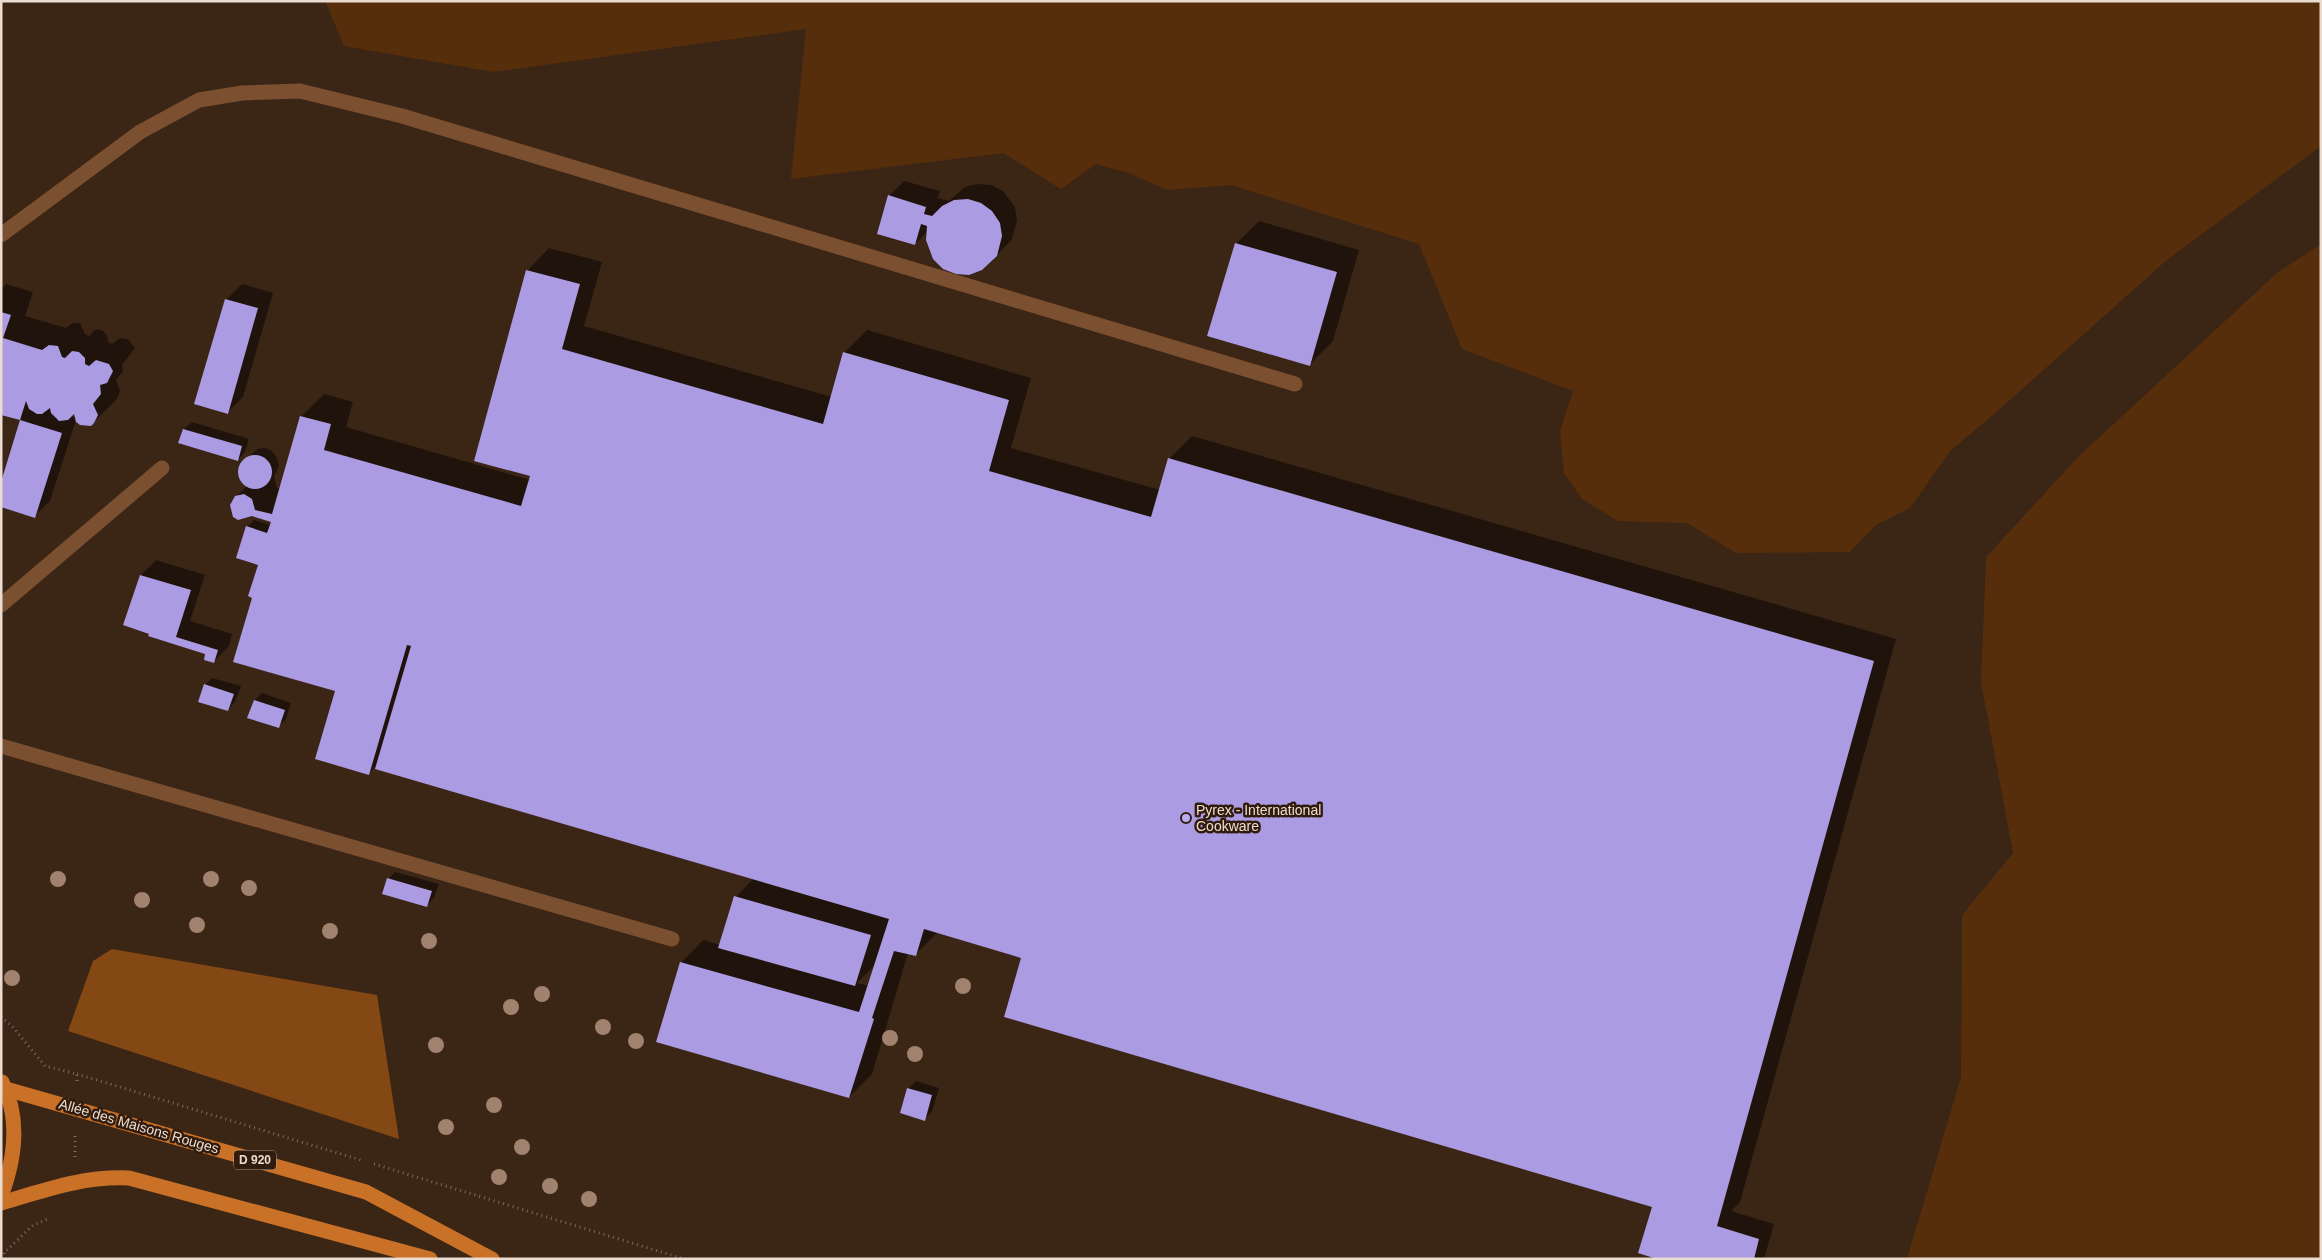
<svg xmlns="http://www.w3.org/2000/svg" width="2322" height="1260" viewBox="0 0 2322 1260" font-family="Helvetica,sans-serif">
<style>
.green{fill:#572e0c}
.water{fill:#844814}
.shadow{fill:#0007;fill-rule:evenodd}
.building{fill:#ab9be2}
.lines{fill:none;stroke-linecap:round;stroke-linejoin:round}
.path{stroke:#7e6a5d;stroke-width:3;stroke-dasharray:1 4;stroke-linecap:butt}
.lane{stroke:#7b5031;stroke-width:15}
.primary{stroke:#c97127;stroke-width:15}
.tree{fill:#a0826e}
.poi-dot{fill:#bbaaf6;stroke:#301b0c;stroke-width:2}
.labels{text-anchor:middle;stroke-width:5;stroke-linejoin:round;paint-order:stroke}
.shield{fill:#301b0c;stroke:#b3a297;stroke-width:1}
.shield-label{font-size:12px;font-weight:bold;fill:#ebdcd2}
.poi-label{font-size:14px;fill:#ebdcd2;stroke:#301b0c;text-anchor:start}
.street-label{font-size:14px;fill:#ebdcd2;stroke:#301b0c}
</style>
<rect width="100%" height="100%" fill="#3b2515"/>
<g class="green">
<polygon points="325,1 2321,1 2321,146 2167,260 1992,416 1951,450 1910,508 1876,525 1850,552 1736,553 1687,523 1618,521 1582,499 1564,473 1560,431 1573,391 1462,349 1419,244 1231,185 1167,190 1129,173 1096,164 1061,189 1003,153 791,179 806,29 493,72 344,46"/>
<polygon points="2321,244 2321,1259 1907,1259 1961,1077 1962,915 2013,853 1981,682 1986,557 2080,455 2277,273"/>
</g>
<polygon class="water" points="112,949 377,995 399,1139 68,1031 93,961"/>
<g class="shadow">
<polygon points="904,181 940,191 938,198 949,201 965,187 977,184 991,185 1003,191 1015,207 1017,220 1012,239 987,266 969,273 929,230 915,244 889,196"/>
<polygon points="1259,221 1359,250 1333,341 1310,364 1236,244"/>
<path d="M549 248 602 262 584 326 832 397 844 353 867 330 1031 378 1011 448 1160 490 1169 459 1192 436 1896 639 1740 1202 1731 1211 1774 1224 1764 1259H1662L1653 1206 1022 957 938 932 915 955 908 953 872 1074 849 1097 681 963 703 940 720 945 736 897 754 878 378 764 369 773 336 690 253 598 259 564 247 527 254 520 271 525 272 522 236 497 248 485 241 478V466L257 449 264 448 271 450 277 458 279 466 274 476 277 488 281 489 301 417 324 394 353 402 346 427 530 480 527 271ZM876 964 869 986 857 983Z"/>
<path d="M6 284 33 292 25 316 66 328 73 323H80L85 334 89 336 96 329 102 330 107 335 108 342 112 344 120 338 128 339 135 348 122 365 123 371 116 380 120 391 117 399 94 422 76 420 50 501 34 516 1 486 22 420 1 413V289ZM74 412 76 417 70 416Z"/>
<polygon points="242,284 273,293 243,397 227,413 226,300"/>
<polygon points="192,422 249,439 245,452 238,460 184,429"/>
<polygon points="156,560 205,575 190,621 232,634 229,646 214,661 207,654 150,636 141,575"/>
<polygon points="212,678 241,686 235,702 228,710 205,685"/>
<polygon points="262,693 291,703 286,719 279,726 255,700"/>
<polygon points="395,872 439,884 434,898 427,905 388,879"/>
<polygon points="916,1081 939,1088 932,1112 924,1119 908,1089"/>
</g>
<g class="building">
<polygon points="888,195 926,207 924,214 932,216 942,206 954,200 968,199 981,203 992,211 1000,223 1002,236 997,256 982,270 969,275 956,274 943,269 933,259 926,240 927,226 921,224 915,245 877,234"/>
<polygon points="1235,243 1337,272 1310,366 1207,336"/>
<polygon points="526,270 580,284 562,349 823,424 843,352 1009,400 989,471 1151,517 1168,458 1874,661 1717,1226 1759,1239 1754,1259 1657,1259 1638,1253 1652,1207 1004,1017 1021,958 924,929 916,956 894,951 872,1018 874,1019 849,1098 656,1042 680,962 859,1012 889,919 375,769 411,646 407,645 369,775 315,759 335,691 233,662 252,598 248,596 258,565 236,558 246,526 267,533 271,522 252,516 238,520 233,517 230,505 235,496 244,494 252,499 255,510 272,514 300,416 331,424 324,450 521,506 530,476 474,461"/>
<polygon points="225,299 258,308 228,414 194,404"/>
<polygon points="1,312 11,315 3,338 42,350 49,345 58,346 62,357 65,358 72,351 79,352 85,358 85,364 89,366 96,360 109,364 113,371 107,383 100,385 101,394 93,404 98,415 94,423 91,426 80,425 76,422 74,414 68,420 59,421 51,413 50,408 42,414 37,414 29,409 26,401 20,420 1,415"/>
<polygon points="20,420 62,433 35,518 1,507 1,482"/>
<polygon points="183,429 242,446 238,461 178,443"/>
<circle cx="255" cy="472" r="17"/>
<polygon points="140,575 191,590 176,637 218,650 214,663 204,660 205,654 148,636 149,634 123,625"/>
<polygon points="204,684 234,694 228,711 198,702"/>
<polygon points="254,700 285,710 279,728 247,718"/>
<polygon points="387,878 432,891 427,907 382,894"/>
<polygon points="734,896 871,935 855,986 718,948"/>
<polygon points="907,1088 932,1095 925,1121 900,1113"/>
</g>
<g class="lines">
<g class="path">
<polyline points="1,1017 12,1026 45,1066 77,1074 77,1082"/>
<polyline points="77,1074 364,1161"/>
<polyline points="75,1157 75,1136"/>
<polyline points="374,1164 684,1259"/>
<polyline points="3,1259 4,1253 32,1226 50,1218"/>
</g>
<g class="lane">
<polyline points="1,235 140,132 199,100 242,93 300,91 402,116 1295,384"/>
<polyline points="1,605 162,468"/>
<polyline points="1,746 672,939"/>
</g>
<g class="primary">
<polyline points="6,1089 366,1192 492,1259"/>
<path d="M1 1196C15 1159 21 1119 2 1082"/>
<path d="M1 1203C45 1190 83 1176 129 1178L430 1259"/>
</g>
</g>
<g class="tree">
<circle cx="58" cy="879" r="8"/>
<circle cx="211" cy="879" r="8"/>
<circle cx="249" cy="888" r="8"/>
<circle cx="142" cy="900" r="8"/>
<circle cx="197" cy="925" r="8"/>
<circle cx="330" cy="931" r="8"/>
<circle cx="429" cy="941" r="8"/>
<circle cx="12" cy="978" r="8"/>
<circle cx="963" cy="986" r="8"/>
<circle cx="542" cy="994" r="8"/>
<circle cx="511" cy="1007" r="8"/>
<circle cx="603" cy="1027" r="8"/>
<circle cx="890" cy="1038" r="8"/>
<circle cx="636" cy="1041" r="8"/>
<circle cx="436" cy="1045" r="8"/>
<circle cx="915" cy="1054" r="8"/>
<circle cx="494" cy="1105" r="8"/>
<circle cx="446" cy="1127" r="8"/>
<circle cx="522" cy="1147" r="8"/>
<circle cx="499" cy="1177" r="8"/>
<circle cx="550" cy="1186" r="8"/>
<circle cx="589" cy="1199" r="8"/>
</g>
<circle class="poi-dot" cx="1186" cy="818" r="5"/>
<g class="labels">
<rect class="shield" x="234" y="1150.5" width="42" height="19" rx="4"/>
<g class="shield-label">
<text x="255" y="1164">D 920</text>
</g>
<g class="poi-label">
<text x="1196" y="815">Pyrex - International<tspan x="1196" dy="16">Cookware</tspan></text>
</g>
<g class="street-label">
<text transform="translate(139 1126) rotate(16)" y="5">Allée des Maisons Rouges</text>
</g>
</g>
<rect width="2322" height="1260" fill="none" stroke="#ebdcd2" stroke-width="5"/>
</svg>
